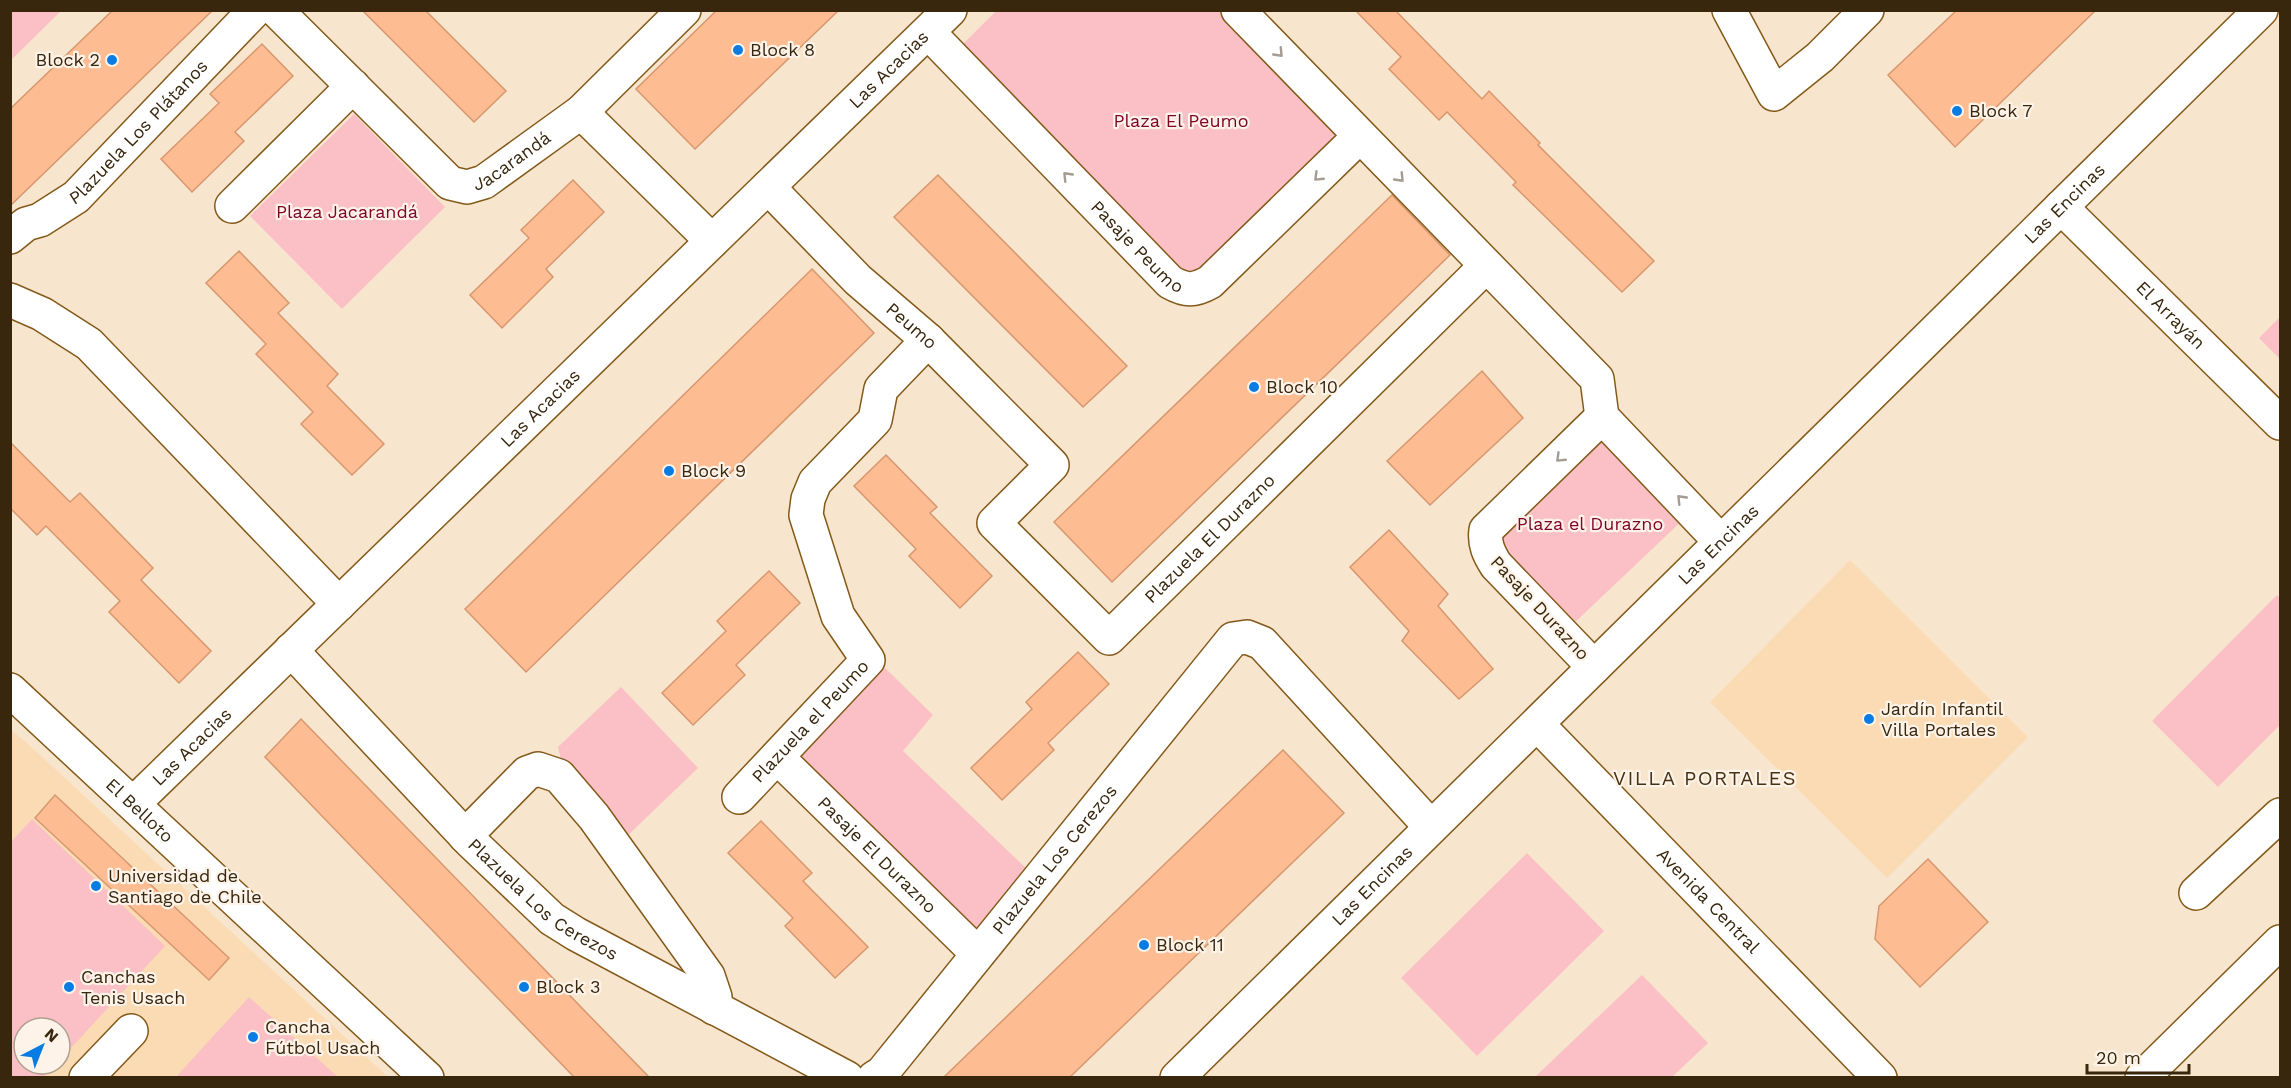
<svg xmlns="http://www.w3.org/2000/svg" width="2291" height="1088" viewBox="0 0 2291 1088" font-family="'Work Sans',sans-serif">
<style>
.built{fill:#fbdbb4;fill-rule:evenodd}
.green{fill:#fac0c5}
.building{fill:#febc92;stroke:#d7976f;stroke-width:1.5}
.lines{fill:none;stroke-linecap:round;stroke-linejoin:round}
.minor-casing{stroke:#845a1a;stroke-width:36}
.minor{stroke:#fff;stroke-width:33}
.oneway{stroke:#a59d92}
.poi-dot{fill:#087ce3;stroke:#fdf3e8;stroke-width:2}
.labels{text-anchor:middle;stroke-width:4.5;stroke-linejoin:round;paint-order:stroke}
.poi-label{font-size:18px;fill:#38260d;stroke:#fdf3e8;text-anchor:start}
.street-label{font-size:18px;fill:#38260d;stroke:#fdf3e8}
.park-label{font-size:18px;fill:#7e0029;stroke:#fdf3e8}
.neighbourhood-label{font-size:20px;letter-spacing:1.5px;fill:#473111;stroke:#fdf3e8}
</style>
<rect width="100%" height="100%" fill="#f8e5cd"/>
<g class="built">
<polygon points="1850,560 2028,737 1887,878 1710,702"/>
<path d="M10 729 27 743 388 1077H11ZM24 1028H60V1064H24Z"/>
</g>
<g class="green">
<polygon points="11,10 61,10 61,11 11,60"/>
<polygon points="996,11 1227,11 1337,127 1335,147 1206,274 1179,276 957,50"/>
<polygon points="354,114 445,207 342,309 250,216"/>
<polygon points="2280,317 2280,359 2259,338"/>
<polygon points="1600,431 1687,516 1571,626 1503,557 1493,533"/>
<polygon points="2277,595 2280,598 2280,725 2218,787 2152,721"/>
<polygon points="880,663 933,715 903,751 1028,870 969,936 795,755"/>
<polygon points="621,687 698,768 624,839 565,776 558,747"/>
<polygon points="32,819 165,946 60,1060 60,1028 24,1028 24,1064 56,1064 43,1077 11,1077 11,842"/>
<polygon points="1527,853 1604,931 1477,1056 1401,978"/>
<polygon points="1642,975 1708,1043 1672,1077 1535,1077"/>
<polygon points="249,997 338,1077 176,1077"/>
</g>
<g class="building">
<polygon points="113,10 213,10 10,206 10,109"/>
<polygon points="362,10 425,10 506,91 474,122"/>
<polygon points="717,10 839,10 695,149 636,89"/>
<polygon points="1355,10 1395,10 1482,99 1489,91 1540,143 1538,145 1654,261 1622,292 1513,185 1516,182 1447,112 1439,120 1389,69 1401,57"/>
<polygon points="1957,10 2096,10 1955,147 1888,75"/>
<polygon points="262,44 293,76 235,132 244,141 192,192 161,159 219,103 210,94"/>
<polygon points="938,175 1127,366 1083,407 894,217"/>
<polygon points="573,180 604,212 546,269 553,277 502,328 470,295 529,238 521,230"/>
<polygon points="1392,195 1450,255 1112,582 1054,522"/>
<polygon points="239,251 289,303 278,313 338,374 327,386 384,444 352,475 301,424 313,412 256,354 266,344 206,283"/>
<polygon points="812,269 874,333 526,672 465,609"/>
<polygon points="1482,371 1523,418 1430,505 1387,461"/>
<polygon points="10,442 70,502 80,493 153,568 141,580 211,651 179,683 109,612 120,601 46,526 37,535 10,508"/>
<polygon points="886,455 937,507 930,513 992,576 960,608 909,556 916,549 854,486"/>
<polygon points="1389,530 1448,594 1438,606 1493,669 1459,699 1402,641 1409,631 1350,567"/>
<polygon points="769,571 800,603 736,665 745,675 693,725 662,693 726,631 717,621"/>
<polygon points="1078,652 1109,684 1048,743 1054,750 1002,800 971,768 1032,709 1026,702"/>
<polygon points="301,719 649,1077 574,1077 265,757"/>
<polygon points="1283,750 1344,813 1070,1077 944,1077"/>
<polygon points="55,795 229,958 209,980 35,818"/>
<polygon points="761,821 812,873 803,881 868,947 835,978 785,926 793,918 728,853"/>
<polygon points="1928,859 1988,922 1920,987 1875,939 1879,906"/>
</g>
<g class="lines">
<g class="minor-casing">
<g id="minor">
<path id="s1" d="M276 10 450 183 467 187 484 182 581 112 684 10"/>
<polyline points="1238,10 1597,379 1602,417 1721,542"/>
<polyline points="1729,10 1774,94 1820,57 1867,10"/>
<path id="s2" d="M928 32 1170 282C1186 291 1194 291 1210 282L1360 136"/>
<polyline points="581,112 712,241"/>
<path id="s3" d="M768 187 858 280 928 340 1052 465 994 523 1109 638 1485 267"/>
<polyline points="232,206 353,86"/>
<path id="s4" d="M2061 207 2280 423"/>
<path id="s5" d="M10 237 26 224 40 220 76 197 255 10"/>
<polyline points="10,300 42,314 89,344 339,604"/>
<path id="s6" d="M291 650 470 841 552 919 576 934 847 1078"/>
<path d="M1594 667 1496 565C1489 554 1484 544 1486 530L1602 417"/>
<path id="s7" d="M10 690 427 1078"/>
<path id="s8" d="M1537 724 1880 1078"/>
<path id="s9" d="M777 757 977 953"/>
<path id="s10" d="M739 797 868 660 838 616 806 515 808 499 815 482 875 420 881 389 928 340"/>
<path id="s11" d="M133 804 950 10"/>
<polyline points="465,836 527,773 538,769 559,776 594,817 708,976 715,997 714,1008"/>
<polyline points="2196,893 2280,815"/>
<polyline points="86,1078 131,1031"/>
<path id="s12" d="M874 1078 882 1073 1233 639 1247 637 1262 643 1431 827"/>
<path id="s13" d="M1177 1078 2261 10"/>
<polyline points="2142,1078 2280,942"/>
</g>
</g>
<use href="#minor" class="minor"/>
</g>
<defs><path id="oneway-chevron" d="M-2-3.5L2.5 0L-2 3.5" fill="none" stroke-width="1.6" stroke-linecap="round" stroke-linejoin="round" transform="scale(1.5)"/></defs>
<g class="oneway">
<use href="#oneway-chevron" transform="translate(1279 53) rotate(46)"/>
<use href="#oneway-chevron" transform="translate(1067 176) rotate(-134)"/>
<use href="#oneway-chevron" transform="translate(1318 177) rotate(136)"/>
<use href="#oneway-chevron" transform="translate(1400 178) rotate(46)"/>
<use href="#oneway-chevron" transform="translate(1560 458) rotate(136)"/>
<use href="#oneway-chevron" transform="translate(1681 499) rotate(-134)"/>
</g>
<g class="poi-dot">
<circle cx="738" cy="50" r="6"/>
<circle cx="112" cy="60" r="6"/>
<circle cx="1957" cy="111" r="6"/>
<circle cx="1254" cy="387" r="6"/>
<circle cx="669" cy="471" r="6"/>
<circle cx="1869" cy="719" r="6"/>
<circle cx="96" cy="886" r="6"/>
<circle cx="1144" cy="945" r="6"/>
<circle cx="69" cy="987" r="6"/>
<circle cx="524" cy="987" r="6"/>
<circle cx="253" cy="1037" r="6"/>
</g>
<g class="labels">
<g class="poi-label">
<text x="750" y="56">Block 8</text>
<text x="100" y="66" text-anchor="end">Block 2</text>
<text x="1969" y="117">Block 7</text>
<text x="1266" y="393">Block 10</text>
<text x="681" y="477">Block 9</text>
<text x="1881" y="715">Jardín Infantil<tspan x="1881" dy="21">Villa Portales</tspan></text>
<text x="108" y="882">Universidad de<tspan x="108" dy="21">Santiago de Chile</tspan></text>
<text x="1156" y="951">Block 11</text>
<text x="81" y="983">Canchas<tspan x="81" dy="21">Tenis Usach</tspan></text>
<text x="536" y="993">Block 3</text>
<text x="265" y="1033">Cancha<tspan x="265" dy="21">Fútbol Usach</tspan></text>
</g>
<g class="street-label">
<text dy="6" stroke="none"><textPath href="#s11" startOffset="1054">Las Acacias</textPath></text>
<text dy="6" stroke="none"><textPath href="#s5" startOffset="168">Plazuela Los Plátanos</textPath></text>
<text dy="6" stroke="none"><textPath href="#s1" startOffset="315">Jacarandá</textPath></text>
<text dy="6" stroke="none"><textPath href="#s13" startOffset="1246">Las Encinas</textPath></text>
<text dy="6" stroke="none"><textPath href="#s2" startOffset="300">Pasaje Peumo</textPath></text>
<text dy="6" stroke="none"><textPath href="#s4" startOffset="154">El Arrayán</textPath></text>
<text dy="6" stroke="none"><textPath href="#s3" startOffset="200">Peumo</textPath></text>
<text dy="6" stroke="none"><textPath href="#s11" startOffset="568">Las Acacias</textPath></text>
<text dy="6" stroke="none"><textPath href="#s3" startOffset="784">Plazuela El Durazno</textPath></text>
<text dy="6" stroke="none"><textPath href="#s13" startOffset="760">Las Encinas</textPath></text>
<text transform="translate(1540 608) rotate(47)" y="6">Pasaje Durazno</text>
<text dy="6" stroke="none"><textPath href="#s10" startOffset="104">Plazuela el Peumo</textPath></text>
<text dy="6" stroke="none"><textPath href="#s11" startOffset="82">Las Acacias</textPath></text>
<text dy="6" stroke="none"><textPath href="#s7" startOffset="177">El Belloto</textPath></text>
<text dy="6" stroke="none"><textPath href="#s9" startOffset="140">Pasaje El Durazno</textPath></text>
<text dy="6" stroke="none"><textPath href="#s12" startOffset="284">Plazuela Los Cerezos</textPath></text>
<text dy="6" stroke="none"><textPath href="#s13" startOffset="274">Las Encinas</textPath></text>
<text dy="6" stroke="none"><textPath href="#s6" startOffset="356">Plazuela Los Cerezos</textPath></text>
<text dy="6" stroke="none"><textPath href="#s8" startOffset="246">Avenida Central</textPath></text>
</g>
<g class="park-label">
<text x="1181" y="127">Plaza El Peumo</text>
<text x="347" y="218">Plaza Jacarandá</text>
<text x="1590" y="530">Plaza el Durazno</text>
</g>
<g class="neighbourhood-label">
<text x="1705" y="785">VILLA PORTALES</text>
</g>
</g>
<rect width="2291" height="1088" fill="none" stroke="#38260d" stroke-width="24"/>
<g transform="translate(42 1046) rotate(42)"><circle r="28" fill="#fdf3e8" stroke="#aea190" stroke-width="1.5"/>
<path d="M0-4.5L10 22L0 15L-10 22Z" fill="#087ce3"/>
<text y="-9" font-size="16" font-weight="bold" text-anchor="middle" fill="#38260d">N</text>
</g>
<path d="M2087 1064v9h102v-9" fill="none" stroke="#38260d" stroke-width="3"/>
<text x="2096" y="1064" font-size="18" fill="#38260d" stroke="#fdf3e8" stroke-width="4.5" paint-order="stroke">20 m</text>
</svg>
